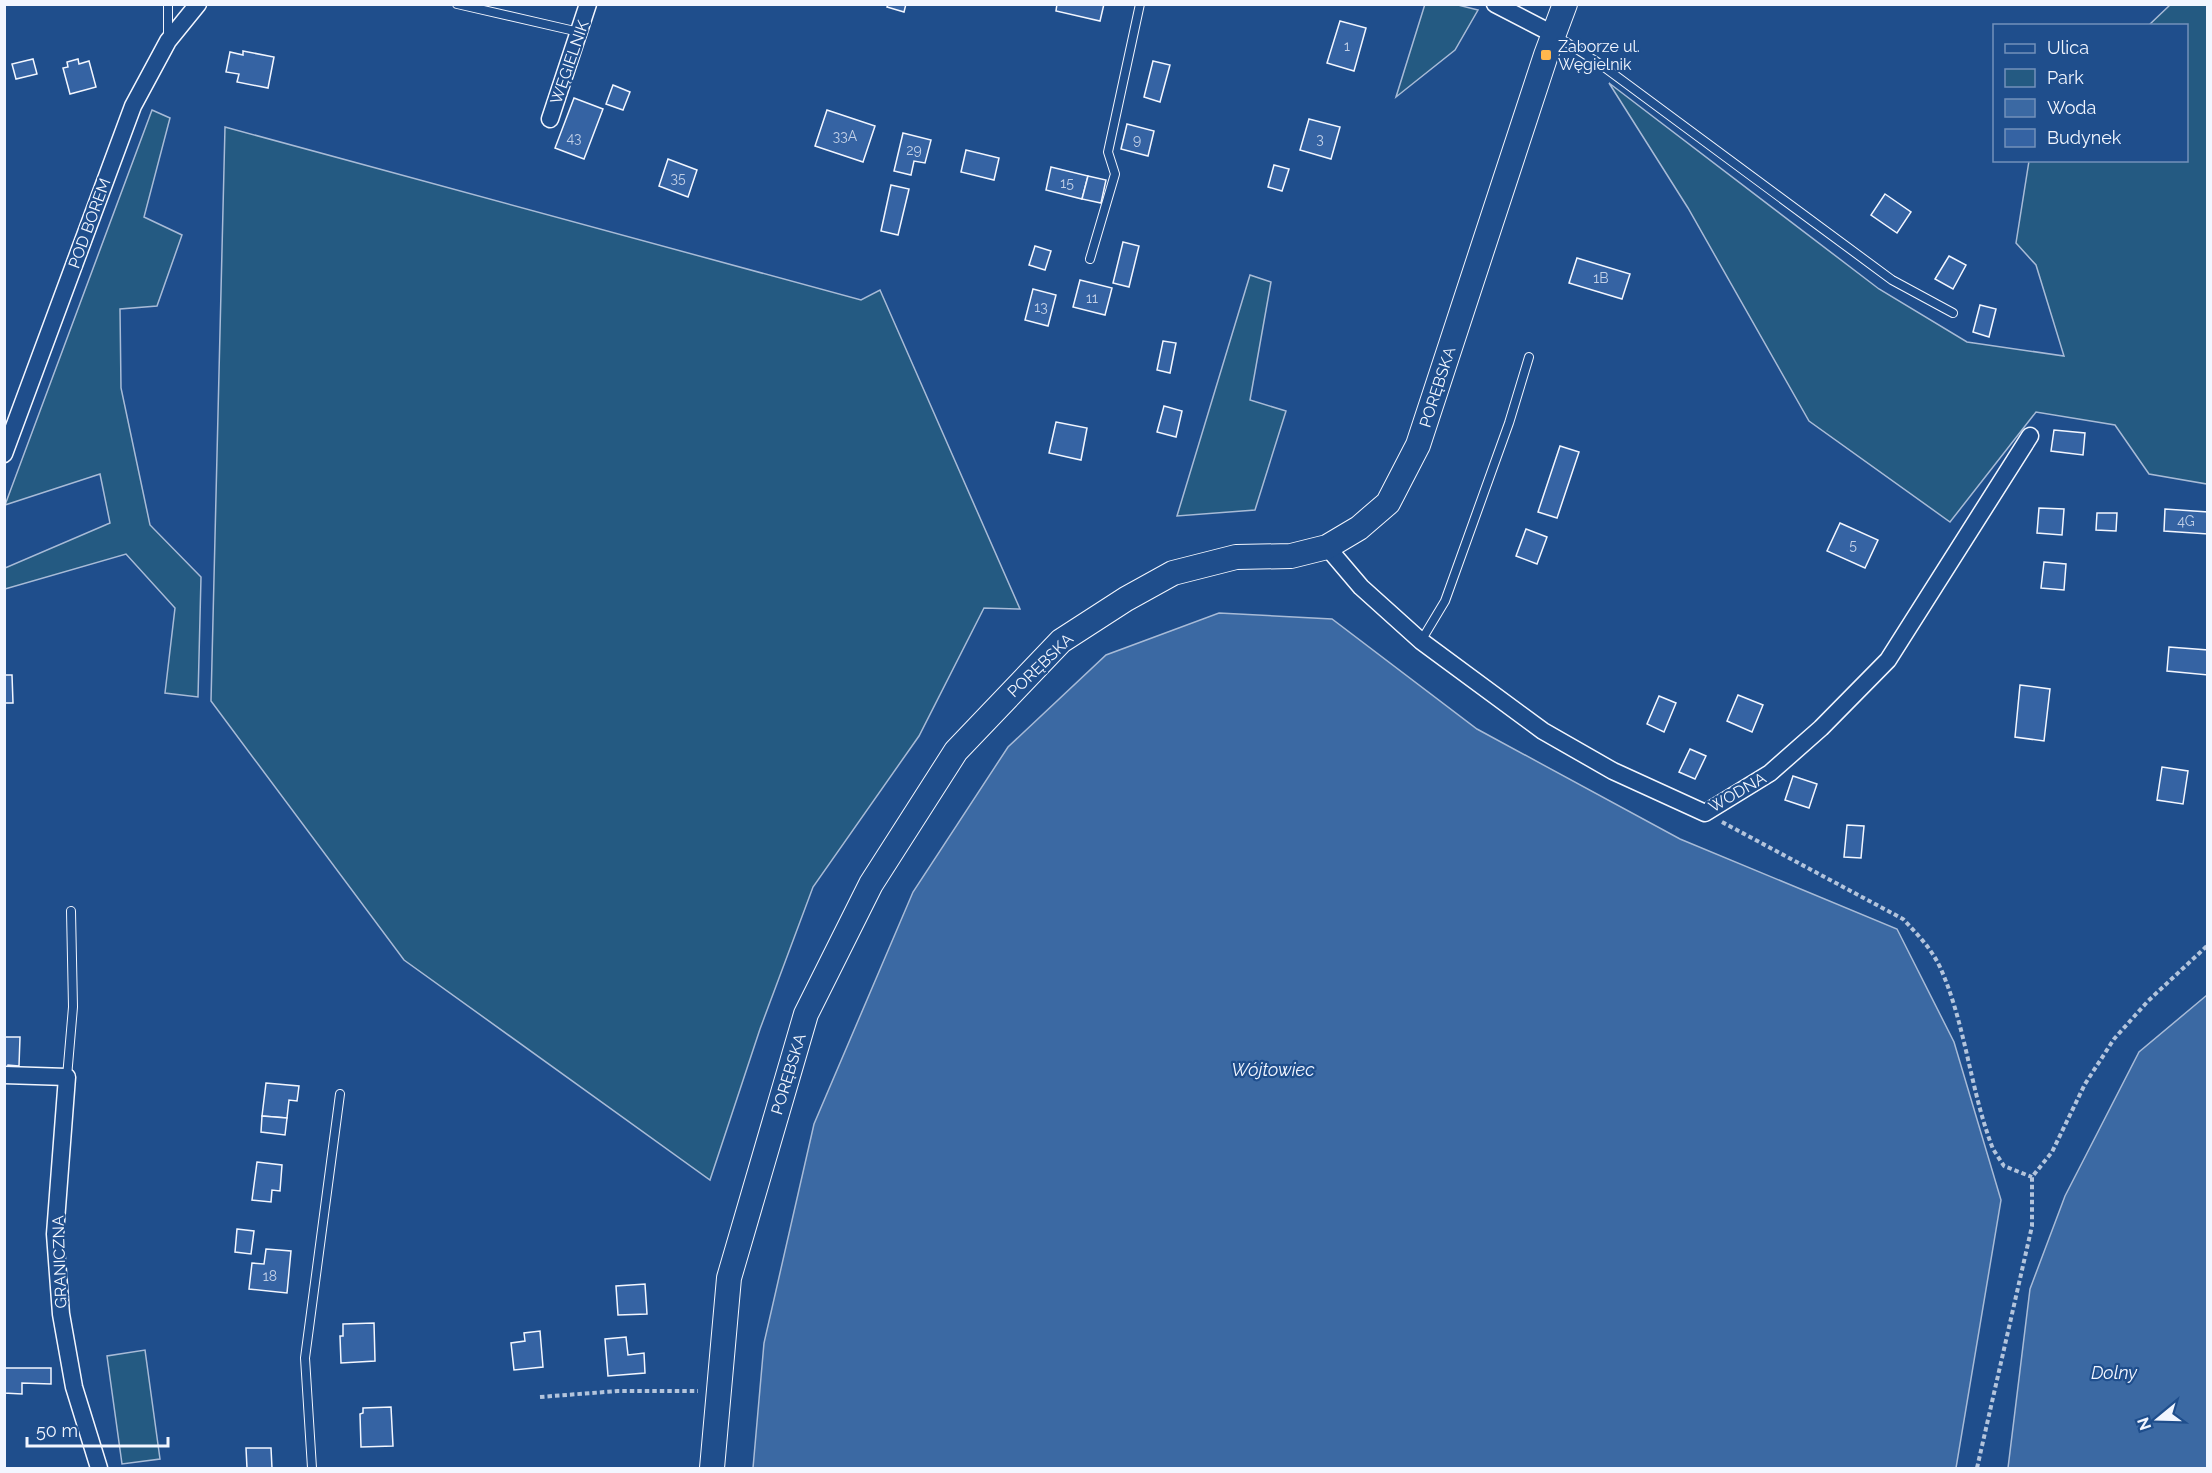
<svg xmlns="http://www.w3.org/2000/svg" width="2212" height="1473" viewBox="0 0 2212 1473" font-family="Raleway,sans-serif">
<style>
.green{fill:#245a82;stroke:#a8bbd7;stroke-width:1.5}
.water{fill:#3b69a3;stroke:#a8bbd7;stroke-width:1.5}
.building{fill:#3563a3;stroke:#f2f6ff;stroke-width:1.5}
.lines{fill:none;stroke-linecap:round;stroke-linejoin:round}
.lane-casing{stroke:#f2f6ff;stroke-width:10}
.street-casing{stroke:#f2f6ff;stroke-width:19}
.secondary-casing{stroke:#f2f6ff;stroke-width:26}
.path{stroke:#b3c4dc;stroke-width:4;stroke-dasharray:4.5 3;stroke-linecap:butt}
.lane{stroke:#1f4e8c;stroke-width:8}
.street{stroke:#1f4e8c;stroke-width:16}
.secondary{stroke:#1f4e8c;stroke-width:24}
.poi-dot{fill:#ffb74d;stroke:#1f4e8c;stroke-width:2}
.labels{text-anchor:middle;stroke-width:4.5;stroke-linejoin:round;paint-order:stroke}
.number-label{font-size:14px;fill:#c3d1e8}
.poi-label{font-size:16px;fill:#f2f6ff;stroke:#1f4e8c;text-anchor:start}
.street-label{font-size:16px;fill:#f2f6ff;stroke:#1f4e8c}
.water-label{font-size:18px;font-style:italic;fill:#f2f6ff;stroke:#1f4e8c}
</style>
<rect width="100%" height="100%" fill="#1f4e8c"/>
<g class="green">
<polygon points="1425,4 1458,5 1478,10 1455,50 1396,97"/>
<polygon points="2170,5 2207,5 2207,484 2149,474 2115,425 2036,412 1950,522 1809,421 1688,208 1609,83 1879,289 1967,342 2064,356 2036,265 2016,243 2029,161 2186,160 2186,26 2149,25"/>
<polygon points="152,110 170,118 144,217 182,235 157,306 120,309 121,388 150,525 201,577 198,697 165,693 175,608 126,554 5,589 5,568 110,523 100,474 5,505"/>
<polygon points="225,127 861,300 880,290 1020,609 984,608 919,736 813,887 760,1029 710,1180 404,960 211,701"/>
<polygon points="1250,275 1271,282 1250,400 1286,411 1255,510 1177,516"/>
<polygon points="145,1350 160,1459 122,1464 107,1356"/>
</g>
<g class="water">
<polygon points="1219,613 1332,619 1477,729 1680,839 1897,929 1954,1042 2001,1200 1956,1468 753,1468 764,1343 814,1124 913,892 1008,747 1106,655"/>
<polygon points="2207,995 2207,1468 2008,1468 2030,1289 2065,1196 2139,1052"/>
</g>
<g class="building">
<polygon points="888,4 906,4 904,12 887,7"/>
<polygon points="1057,4 1104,4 1100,21 1056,11"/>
<polygon points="1340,21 1366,28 1354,71 1327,63"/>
<polygon points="243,51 274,57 268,88 237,82 239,74 226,72 230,52 243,55"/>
<polygon points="33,59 37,74 16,79 12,64"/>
<polygon points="78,59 79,64 89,61 96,87 70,94 63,68 68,67 67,62"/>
<polygon points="1153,61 1170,65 1160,102 1144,97"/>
<polygon points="613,85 630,92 623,110 606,104"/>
<polygon points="574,98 603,109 584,159 555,148"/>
<polygon points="827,110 875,126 863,162 815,146"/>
<polygon points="1309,119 1340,127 1331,159 1300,150"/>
<polygon points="1127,124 1154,131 1148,156 1121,149"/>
<polygon points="903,133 931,140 925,163 914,161 911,175 894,171"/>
<polygon points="966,150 999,158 994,180 961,172"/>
<polygon points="668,159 697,170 688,197 659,186"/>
<polygon points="1274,165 1289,169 1282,191 1268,187"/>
<polygon points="1051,167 1088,176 1082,199 1046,190"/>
<polygon points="1088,176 1106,180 1101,203 1082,199"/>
<polygon points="891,185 909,189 898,235 881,231"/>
<polygon points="1885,194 1911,212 1897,233 1871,215"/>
<polygon points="1123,242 1139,246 1129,287 1113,283"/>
<polygon points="1035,246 1051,251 1045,270 1029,265"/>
<polygon points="1949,256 1966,265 1953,289 1935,279"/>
<polygon points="1577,258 1630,274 1622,299 1569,283"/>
<polygon points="1080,280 1112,288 1105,315 1073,307"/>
<polygon points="1033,289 1056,295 1048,326 1025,320"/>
<polygon points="1980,305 1996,309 1989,337 1973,332"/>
<polygon points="1163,341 1176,343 1170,373 1157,370"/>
<polygon points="1164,406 1182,411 1176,437 1157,432"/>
<polygon points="1056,422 1087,428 1081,460 1049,453"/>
<polygon points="2054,430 2085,433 2083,455 2051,451"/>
<polygon points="1560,446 1579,452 1557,518 1538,512"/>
<polygon points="2039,508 2064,509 2062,535 2037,533"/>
<polygon points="2165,509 2208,512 2208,534 2164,531"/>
<polygon points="2097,513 2117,513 2116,531 2096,530"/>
<polygon points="1840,523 1878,540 1865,568 1827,551"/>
<polygon points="1526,529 1547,537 1537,564 1516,556"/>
<polygon points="2044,562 2066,564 2064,590 2041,588"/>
<polygon points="2169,647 2208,650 2208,675 2167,671"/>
<polygon points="4,675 12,675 13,703 4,703"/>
<polygon points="2020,685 2050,689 2044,741 2015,737"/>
<polygon points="1738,695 1763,705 1752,732 1727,721"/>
<polygon points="1659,696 1676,703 1664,732 1647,724"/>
<polygon points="1690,749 1706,756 1695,779 1679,772"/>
<polygon points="2162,767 2188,771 2183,804 2157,800"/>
<polygon points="1793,776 1817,784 1809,808 1785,800"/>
<polygon points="1847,825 1864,826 1861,858 1844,857"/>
<polygon points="4,1037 20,1037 19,1066 8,1065 7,1072 4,1072"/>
<polygon points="266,1083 299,1086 297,1101 289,1100 287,1118 262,1116"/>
<polygon points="262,1116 287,1118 285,1135 261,1132"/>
<polygon points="257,1162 282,1165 280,1191 272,1190 271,1202 252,1200"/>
<polygon points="237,1229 254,1231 251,1254 235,1252"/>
<polygon points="266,1249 291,1251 287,1293 249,1289 252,1263 264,1264"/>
<polygon points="645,1284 647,1314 618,1315 616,1286"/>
<polygon points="374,1323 375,1361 341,1363 340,1336 343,1336 343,1324"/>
<polygon points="540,1331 543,1367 514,1370 511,1343 525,1341 524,1333"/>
<polygon points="626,1337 628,1355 644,1353 645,1373 608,1376 605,1339"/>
<polygon points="4,1368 51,1368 51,1384 22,1383 22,1394 4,1393"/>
<polygon points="391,1407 393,1446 361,1447 360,1414 363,1413 363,1408"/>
<polygon points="246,1448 271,1448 272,1468 247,1468"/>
</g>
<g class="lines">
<g class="lane-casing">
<g id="lane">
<polyline points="168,4 168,38"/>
<polyline points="457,4 579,32"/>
<polyline points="1555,35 1600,64 1892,280 1953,313"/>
<polyline points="1090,259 1115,174 1108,152 1140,4"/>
<polyline points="1421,641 1445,601 1509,423 1529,357"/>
<polyline points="67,1077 73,1007 71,911"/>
<polyline points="312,1468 305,1358 340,1094"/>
</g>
</g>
<g class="street-casing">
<g id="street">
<polyline points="1495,4 1553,34"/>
<polyline points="550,119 588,4"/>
<polyline points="4,454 133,106 168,41 198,4"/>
<polyline points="1327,547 1361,587 1421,641 1543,731 1613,771 1705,813 1770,773 1821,728 1888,660 2030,436"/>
<polyline points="4,1075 67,1077 55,1234 61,1314 74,1387 99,1468"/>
</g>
</g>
<g class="secondary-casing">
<polyline id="secondary" points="712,1468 729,1278 806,1014 871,884 956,751 1061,641 1126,599 1173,573 1236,557 1291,556 1327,547 1359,528 1388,503 1418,445 1546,55 1565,4"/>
</g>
<g class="path">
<path d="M1722 822 1903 919C1917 934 1931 948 1940 967 1966 1025 1970 1090 1993 1149L2004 1166 2032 1177"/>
<polyline points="540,1397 618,1391 698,1391"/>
<polyline points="1977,1468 2032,1226 2032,1177 2052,1152 2085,1084 2114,1039 2148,1001 2208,945"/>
</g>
<use href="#lane" class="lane"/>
<use href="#street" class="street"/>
<use href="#secondary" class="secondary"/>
</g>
<rect class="poi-dot" x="1540" y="49" width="12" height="12" rx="3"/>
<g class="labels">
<g class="number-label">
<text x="1347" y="51">1</text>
<text x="845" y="141">33A</text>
<text x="574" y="143">43</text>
<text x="1320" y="144">3</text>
<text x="1137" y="145">9</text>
<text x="914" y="155">29</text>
<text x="678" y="183">35</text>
<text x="1067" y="188">15</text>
<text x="1601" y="283">1B</text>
<text x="1092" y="303">11</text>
<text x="1041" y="312">13</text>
<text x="2186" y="526">4G</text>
<text x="1853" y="550">5</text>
<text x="270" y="1281">18</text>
</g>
<g class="poi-label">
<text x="1558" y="52">Zaborze ul.<tspan x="1558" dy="18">Węgielnik</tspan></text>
</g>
<g class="street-label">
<text transform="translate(569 62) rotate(-71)" y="6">WĘGIELNIK</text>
<text transform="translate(89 223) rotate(-70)" y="6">POD BOREM</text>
<text transform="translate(1437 387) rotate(-72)" y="6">PORĘBSKA</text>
<text transform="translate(1040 665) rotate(-44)" y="6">PORĘBSKA</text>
<text transform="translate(1737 792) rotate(-30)" y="6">WODNA</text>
<text transform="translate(788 1074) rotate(-73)" y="6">PORĘBSKA</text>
<text transform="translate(59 1262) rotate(-92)" y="6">GRANICZNA</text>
</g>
<g class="water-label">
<text x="1273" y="1076">Wójtowiec</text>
<text x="2114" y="1379">Dolny</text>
</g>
</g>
<rect width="2212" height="1473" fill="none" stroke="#f2f6ff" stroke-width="12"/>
<rect x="1993" y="24" width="195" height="138" fill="#1f4e8c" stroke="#7391ba" stroke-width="1.5"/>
<rect x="2005" y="44" width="30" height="9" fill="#1f4e8c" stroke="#7391ba" stroke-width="1.5"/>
<text x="2047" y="54" font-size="18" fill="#f2f6ff">Ulica</text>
<rect x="2005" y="69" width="30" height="18" fill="#245a82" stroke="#7391ba" stroke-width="1.5"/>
<text x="2047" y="84" font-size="18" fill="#f2f6ff">Park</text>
<rect x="2005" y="99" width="30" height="18" fill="#3b69a3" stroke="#7391ba" stroke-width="1.5"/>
<text x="2047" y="114" font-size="18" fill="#f2f6ff">Woda</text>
<rect x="2005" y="129" width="30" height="18" fill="#3563a3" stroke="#7391ba" stroke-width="1.5"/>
<text x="2047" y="144" font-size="18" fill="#f2f6ff">Budynek</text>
<g transform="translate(2158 1419) rotate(251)" stroke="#1f4e8c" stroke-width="4.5" paint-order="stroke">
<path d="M0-4.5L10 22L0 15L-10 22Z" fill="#f2f6ff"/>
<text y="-9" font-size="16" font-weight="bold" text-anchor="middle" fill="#f2f6ff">N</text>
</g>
<path d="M27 1437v9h141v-9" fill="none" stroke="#f2f6ff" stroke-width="3"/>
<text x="36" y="1437" font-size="18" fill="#f2f6ff" stroke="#1f4e8c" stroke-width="4.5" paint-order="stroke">50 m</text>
</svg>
